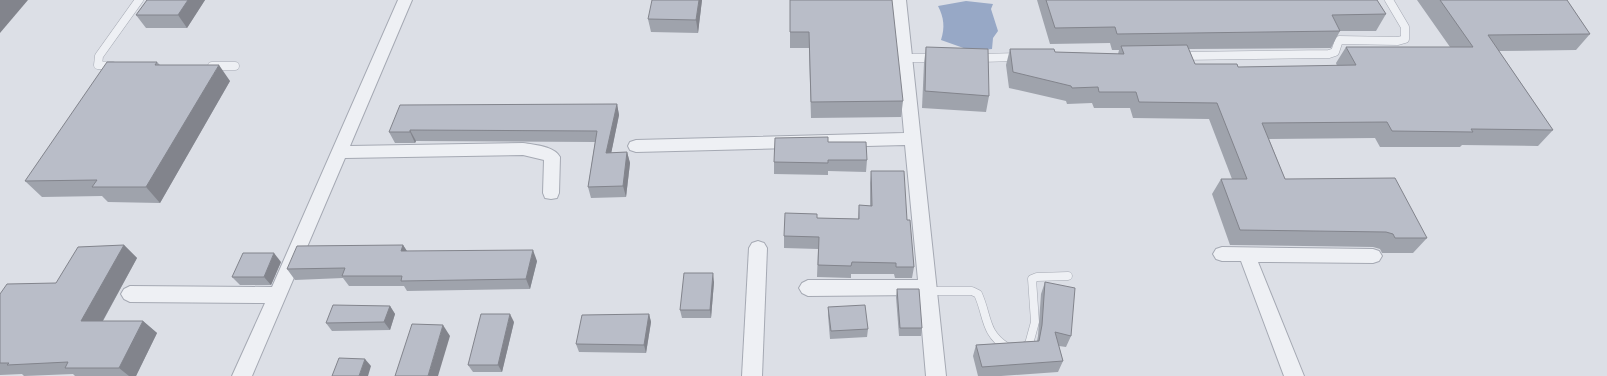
<svg xmlns="http://www.w3.org/2000/svg" width="1607" height="376" viewBox="0 0 1607 376" font-family="'DM Sans',sans-serif">
<style>
.water{fill:#97a8c6}
.lines{fill:none;stroke-linecap:round;stroke-linejoin:round}
.service-casing{stroke:#a5a9b3;stroke-width:9}
.minor-casing{stroke:#a5a9b3;stroke-width:2}
.service{stroke:#eef0f4;stroke-width:8}
.minor{fill:#eef0f4;fill-rule:evenodd}
.wall{fill:#9fa3ac}
.shaded-wall{fill:#82848c}
.building{fill:#b9bdc8;stroke:#82848c}
</style>
<rect width="100%" height="100%" fill="#dcdfe6"/>
<path class="water" d="M966 1 993 4 991 9 998 31 993 38 992 49 972 51 941 40C945 27 944 18 938 6Z"/>
<g class="lines">
<g class="service-casing">
<g id="service">
<polyline points="1182,56 1329,54 1335,52 1339,40 1398,41 1405,39 1405,27 1389,0"/>
<polyline points="905,58 933,58"/>
<polyline points="980,58 1018,57"/>
<polyline points="113,66 98,65 99,56 139,0"/>
<polyline points="212,66 235,66"/>
<path d="M927 291H972L978 294C988 316 984 333 1007 347"/>
<polyline points="1023,347 1029,344 1035,322 1032,279 1037,277 1068,276"/>
</g>
</g>
<g class="minor-casing">
<g id="minor">
<path d="M398 0H412L350 146 523 143C535 145 554 146 560 157L559 193 557 198 551 199 545 198 543 193 544 160 523 155 345 158 252 376H232L265 303 130 302 124 299 121 294 124 289 130 286 272 287Z"/>
<polygon points="892,0 906,0 946,376 926,376 919,295 808,296 802,293 799,288 802,283 808,280 918,280 905,145 636,152 630,150 628,146 630,142 636,140 904,133"/>
<polygon points="758,241 764,243 767,248 762,376 742,376 749,248 752,243"/>
<polygon points="1222,247 1373,249 1379,251 1382,256 1379,261 1373,263 1258,262 1304,376 1284,376 1241,261 1222,261 1216,259 1213,254 1216,249"/>
</g>
</g>
<use href="#service" class="service"/>
<use href="#minor" class="minor"/>
</g>
<g class="wall">
<polygon points="147,0 205,0 187,28 146,28 136,15"/>
<polygon points="702,0 698,33 651,32 648,19"/>
<polygon points="790,0 903,101 901,117 811,118 809,48 790,48"/>
<polygon points="1037,0 1377,0 1386,14 1376,31 1340,31 1331,48 1189,49 1195,64 1238,67 1337,66 1336,63 1346,47 1450,47 1417,0 1567,0 1590,34 1576,50 1499,51 1553,130 1538,146 1462,145 1460,147 1380,147 1375,138 1269,139 1285,179 1427,238 1413,253 1382,253 1380,249 1373,247 1230,245 1212,194 1221,179 1232,179 1209,119 1133,118 1130,108 1094,108 1092,103 1067,104 1066,101 1009,88 1006,65 1010,49 1055,52 1118,54 1119,50 1112,50 1110,43 1050,44"/>
<polygon points="926,47 989,96 986,112 922,108 924,63"/>
<polygon points="157,62 160,65 230,81 160,203 108,202 102,196 42,197 25,181"/>
<polygon points="617,104 619,115 611,153 627,152 630,163 626,197 591,198 588,187 595,142 416,141 415,143 395,143 389,132"/>
<polygon points="828,142 867,160 866,172 828,171 828,175 774,174 774,162"/>
<polygon points="871,171 907,220 914,267 912,278 895,278 894,274 851,274 851,278 817,277 818,249 784,248 784,236 817,218 858,219 859,205 870,206 870,183"/>
<polygon points="124,245 137,258 103,321 143,321 157,333 136,376 75,376 73,374 24,376 22,374 0,375 0,294 56,283"/>
<polygon points="403,245 407,251 537,261 530,289 407,291 404,286 349,286 343,278 295,280 287,269"/>
<polygon points="281,262 271,285 240,285 232,277"/>
<polygon points="714,282 711,318 682,318 680,310"/>
<polygon points="1045,282 1071,336 1066,347 1059,346 1063,361 1058,372 1001,376 978,376 973,356 976,345 1037,341 1038,336 1041,294"/>
<polygon points="897,289 922,328 921,336 899,336 896,297"/>
<polygon points="390,306 395,314 390,330 332,331 326,323"/>
<polygon points="828,307 868,329 867,337 830,339 828,315"/>
<polygon points="649,314 651,322 646,353 579,352 576,344"/>
<polygon points="514,322 502,372 473,372 468,365"/>
</g>
<g class="shaded-wall">
<polygon points="0,0 28,0 0,33"/>
<polygon points="188,0 205,0 187,28 178,15"/>
<polygon points="699,0 702,0 698,33 696,20"/>
<polygon points="219,65 230,81 160,203 146,187"/>
<polygon points="617,104 619,115 609,164 606,153"/>
<polygon points="410,130 416,141 415,143 410,132"/>
<polygon points="627,152 630,163 626,197 623,186"/>
<polygon points="124,245 137,258 96,333 81,321"/>
<polygon points="403,245 410,256 401,251"/>
<polygon points="533,250 537,261 530,289 526,279"/>
<polygon points="274,253 281,262 271,285 264,277"/>
<polygon points="713,273 714,282 711,318 710,310"/>
<polygon points="390,306 395,314 390,330 384,322"/>
<polygon points="510,314 514,322 502,372 498,365"/>
<polygon points="649,314 651,322 646,353 644,345"/>
<polygon points="143,321 157,333 136,376 129,376 119,368"/>
<polygon points="443,325 450,336 438,376 428,376"/>
<polygon points="365,359 371,366 368,376 359,376"/>
</g>
<g class="building">
<polygon points="147,0 188,0 178,15 136,15"/>
<polygon points="652,0 699,0 696,20 648,19"/>
<polygon points="790,0 892,0 903,101 811,102 809,32 790,32"/>
<polygon points="1046,0 1377,0 1386,14 1332,15 1340,31 1117,34 1115,27 1055,28"/>
<polygon points="1440,0 1567,0 1590,34 1488,35 1553,130 1471,129 1473,132 1392,131 1387,122 1262,123 1285,179 1395,178 1427,238 1395,238 1393,234 1386,232 1240,230 1221,179 1247,179 1217,103 1139,102 1136,92 1099,92 1098,87 1072,88 1071,86 1013,72 1010,49 1054,49 1055,52 1124,54 1121,46 1187,45 1195,64 1237,64 1238,67 1356,65 1346,47 1473,47"/>
<polygon points="926,47 988,49 989,96 925,91"/>
<polygon points="107,62 157,62 155,65 219,65 146,187 92,187 97,180 25,181"/>
<polygon points="617,104 606,153 627,152 623,186 588,187 597,131 410,130 410,132 389,132 400,105"/>
<polygon points="828,137 828,142 866,142 867,160 828,160 828,163 774,162 775,138"/>
<polygon points="871,171 904,171 907,220 910,220 914,267 896,267 896,263 852,262 851,266 818,265 819,237 784,236 785,213 817,214 817,218 859,219 859,205 872,206"/>
<polygon points="124,245 81,321 143,321 119,368 65,368 68,362 7,365 9,363 0,363 0,294 7,284 56,283 78,247"/>
<polygon points="403,245 401,251 533,250 526,279 401,281 402,276 342,276 345,268 287,269 297,246"/>
<polygon points="243,253 274,253 264,277 232,277"/>
<polygon points="684,273 713,273 710,310 680,310"/>
<polygon points="1045,282 1075,288 1071,336 1055,332 1063,361 982,367 976,345 1039,341 1042,325"/>
<polygon points="897,289 919,289 922,328 900,328"/>
<polygon points="333,305 390,306 384,322 326,323"/>
<polygon points="865,305 868,329 831,331 828,307"/>
<polygon points="481,314 510,314 498,365 468,365"/>
<polygon points="649,314 644,345 576,344 582,315"/>
<polygon points="412,324 443,325 428,376 395,376"/>
<polygon points="339,358 365,359 359,376 332,376"/>
</g>
</svg>
